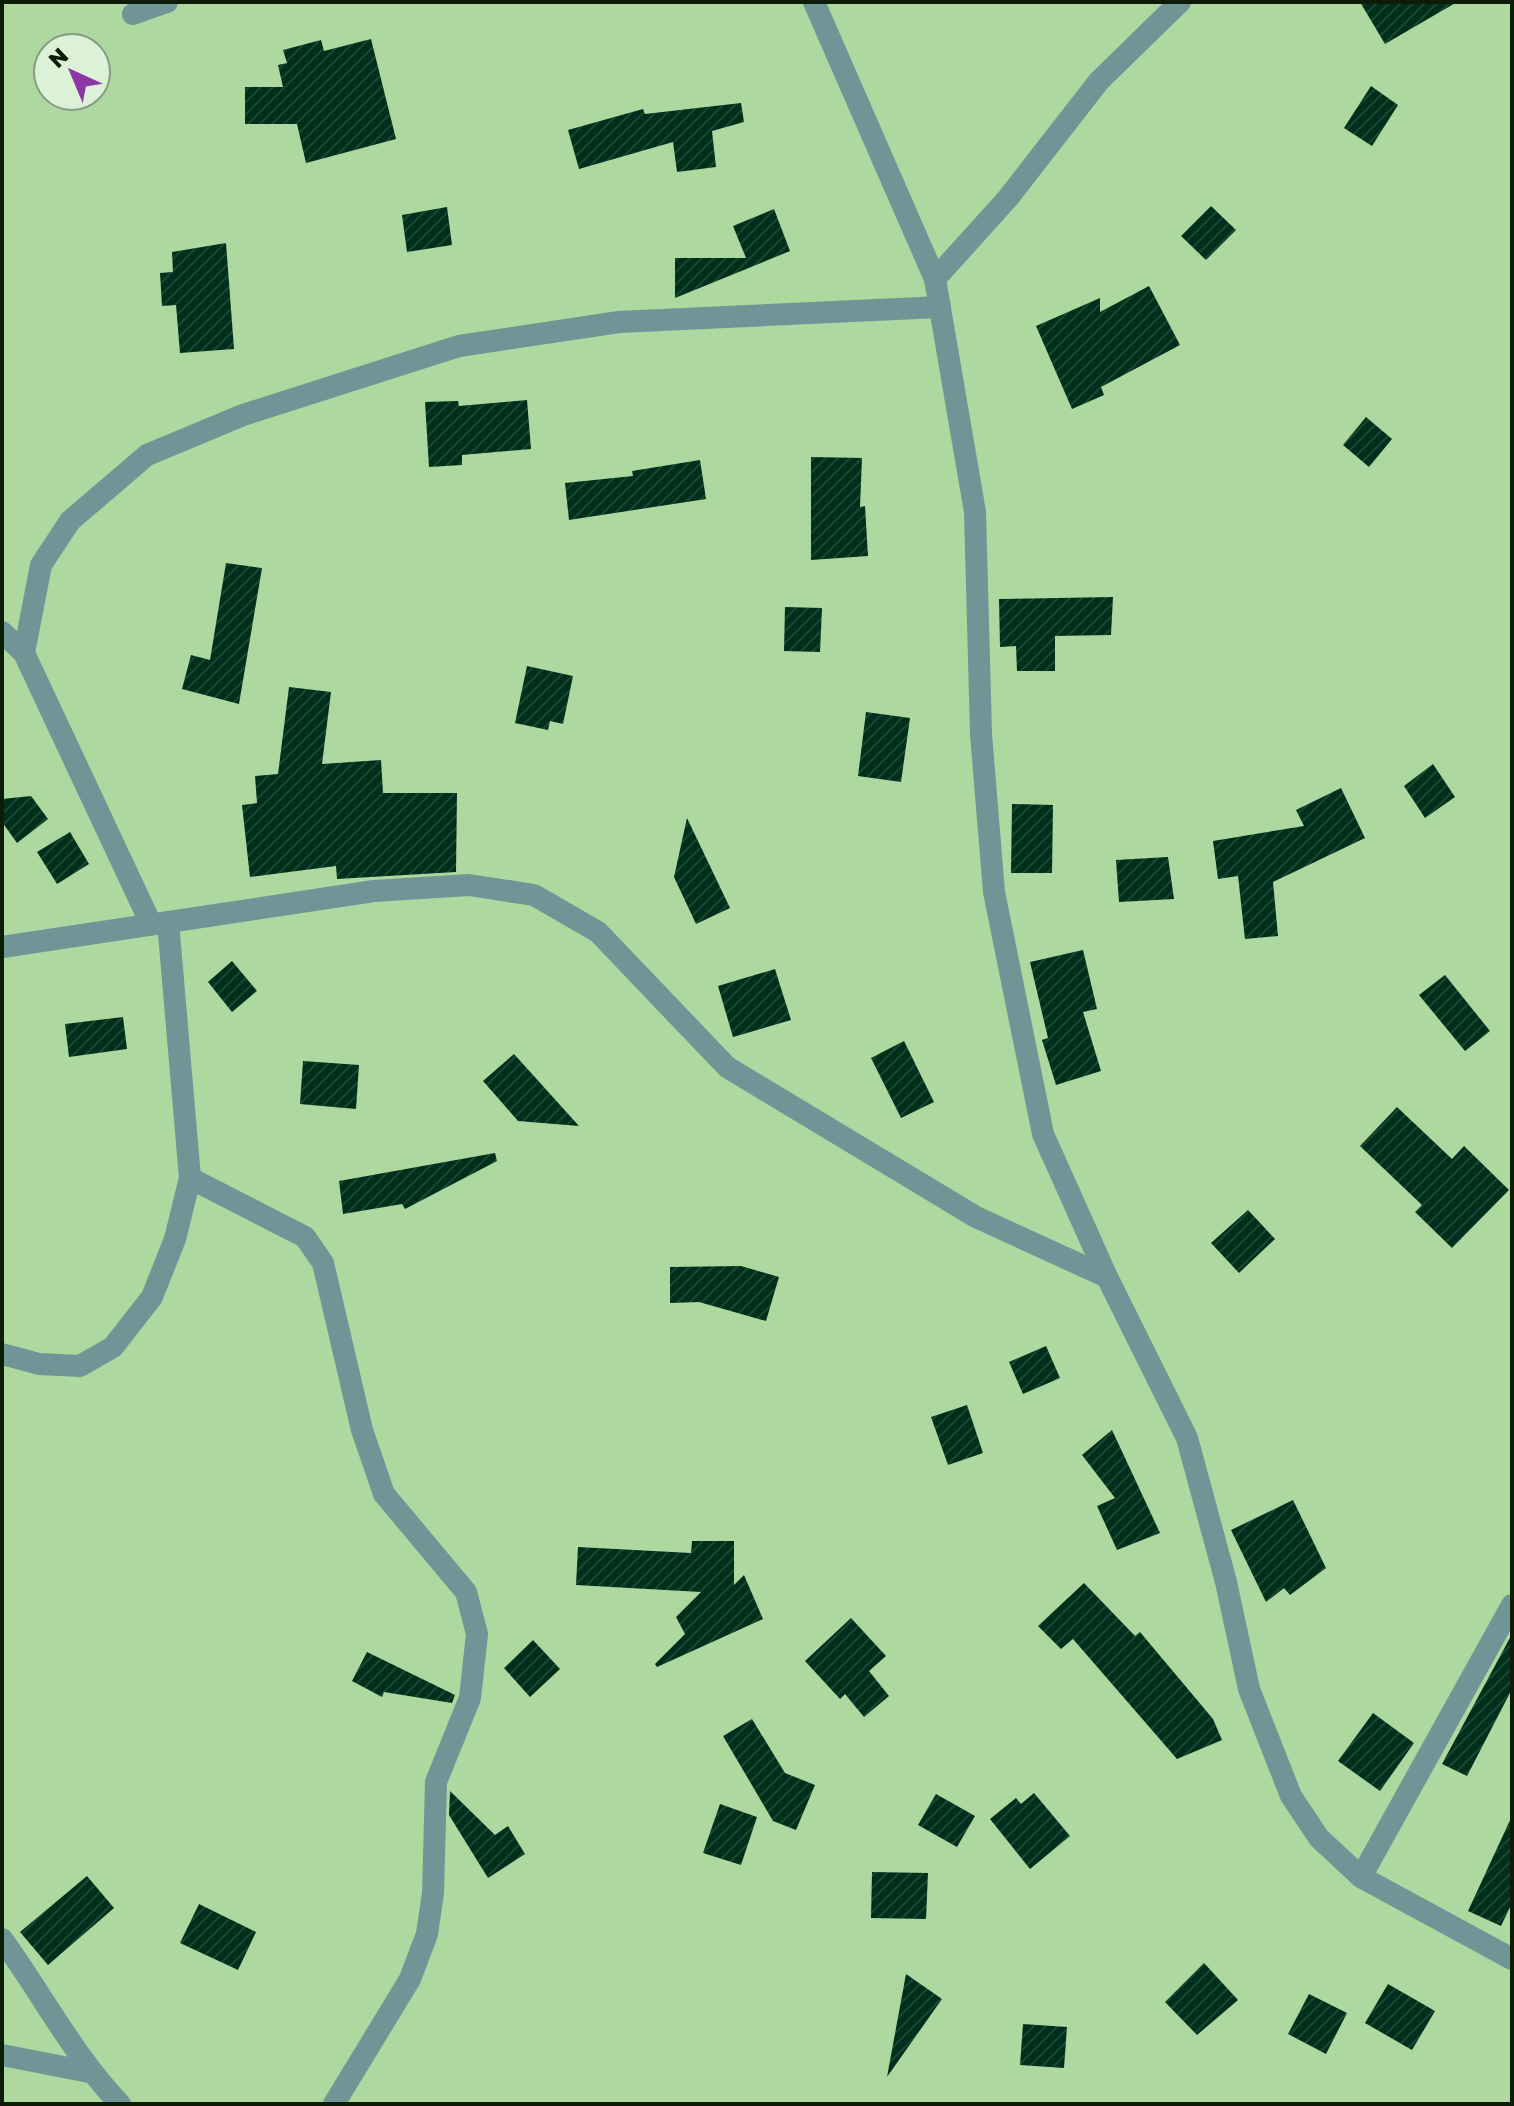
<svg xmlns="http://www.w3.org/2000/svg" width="1514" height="2106" viewBox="0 0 1514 2106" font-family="'Golos Text',sans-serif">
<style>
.building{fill:url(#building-hatch)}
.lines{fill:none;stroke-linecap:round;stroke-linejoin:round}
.minor{stroke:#719596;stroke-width:22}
</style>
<defs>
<pattern id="building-hatch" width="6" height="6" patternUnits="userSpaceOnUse" patternTransform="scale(2)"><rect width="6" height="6" fill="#00301b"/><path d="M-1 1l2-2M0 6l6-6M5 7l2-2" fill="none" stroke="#1b4532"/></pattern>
</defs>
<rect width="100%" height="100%" fill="#add8a0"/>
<g class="building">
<polygon points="1360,2 1457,2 1385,44"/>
<polygon points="371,39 396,139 306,163 297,124 245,124 245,87 283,87 278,65 287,63 283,50 321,40 324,51"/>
<polygon points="1371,86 1398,105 1372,146 1344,128"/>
<polygon points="741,103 744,122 712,131 716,167 677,172 673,142 579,169 568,130 643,109 645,114"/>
<polygon points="1211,206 1236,230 1206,260 1181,236"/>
<polygon points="447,207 452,245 407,252 402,215"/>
<polygon points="774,209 790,251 675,298 675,258 746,258 733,226"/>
<polygon points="226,243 234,349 180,353 176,305 162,306 160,273 173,272 172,252"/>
<polygon points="1149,286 1180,345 1101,387 1104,395 1072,409 1036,326 1100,298 1100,312"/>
<polygon points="527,400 531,449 462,455 462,465 429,467 425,402 458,401 459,406"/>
<polygon points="1366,417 1392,439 1369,467 1343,445"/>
<polygon points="811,457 862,458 860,507 865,506 868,556 811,560"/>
<polygon points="700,460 706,499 569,520 565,483 633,476 632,471"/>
<polygon points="226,563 262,568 239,704 182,689 191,655 210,660"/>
<polygon points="1113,597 1111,635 1055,636 1055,671 1017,671 1016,646 1000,647 999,599"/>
<polygon points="785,607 822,608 820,652 784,651"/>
<polygon points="527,666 573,676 563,724 550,721 548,730 515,723"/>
<polygon points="289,687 331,692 322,764 381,760 383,793 457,793 456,872 337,879 336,866 250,877 242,805 257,803 255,776 278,774"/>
<polygon points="866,712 910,718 901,782 858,776"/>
<polygon points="1433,764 1455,797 1425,818 1404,786"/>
<polygon points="1341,788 1365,838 1273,882 1278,936 1245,939 1238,876 1218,879 1213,841 1304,826 1296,810"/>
<polygon points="31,796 48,819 17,843 2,822 2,799"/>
<polygon points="1012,804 1053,805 1052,873 1011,873"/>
<polygon points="687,818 730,908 696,924 674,877"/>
<polygon points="70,832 89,864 57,884 37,852"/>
<polygon points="1168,857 1174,899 1119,902 1116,860"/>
<polygon points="1083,950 1097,1009 1083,1012 1101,1071 1056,1085 1042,1040 1048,1038 1030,962"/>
<polygon points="232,961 257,991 232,1012 208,982"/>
<polygon points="775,969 791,1020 733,1037 718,986"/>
<polygon points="1445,975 1490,1031 1465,1051 1419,995"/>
<polygon points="123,1017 127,1049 69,1057 65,1024"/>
<polygon points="904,1041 934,1102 901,1118 871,1058"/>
<polygon points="514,1054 579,1126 518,1121 483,1081"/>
<polygon points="303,1061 359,1065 356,1109 300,1104"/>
<polygon points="1397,1107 1452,1159 1464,1146 1509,1190 1452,1248 1415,1212 1422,1205 1360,1146"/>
<polygon points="495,1153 497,1161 405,1209 402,1204 343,1214 339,1181"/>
<polygon points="1248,1210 1275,1239 1239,1273 1211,1243"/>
<polygon points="741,1266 779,1277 766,1321 699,1302 670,1303 670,1267"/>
<polygon points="1046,1346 1060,1378 1023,1394 1009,1362"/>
<polygon points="967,1405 983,1453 948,1465 931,1417"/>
<polygon points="1112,1430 1160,1533 1117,1550 1097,1506 1115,1498 1082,1455"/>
<polygon points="1293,1500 1326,1568 1290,1595 1284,1588 1266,1602 1231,1530"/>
<polygon points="692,1541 734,1541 734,1585 744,1575 763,1619 657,1667 655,1664 685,1634 676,1617 701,1592 576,1585 578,1547 691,1553"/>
<polygon points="1084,1583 1135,1636 1140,1632 1213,1719 1222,1740 1177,1759 1073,1639 1061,1649 1038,1626"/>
<polygon points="851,1618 886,1656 869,1671 889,1696 864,1717 845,1694 840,1699 805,1661"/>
<polygon points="1512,1634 1512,1689 1467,1776 1442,1764"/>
<polygon points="533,1640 560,1669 530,1697 504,1668"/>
<polygon points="367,1652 455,1695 452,1703 384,1692 382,1697 352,1681"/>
<polygon points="1373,1713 1414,1743 1380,1791 1338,1761"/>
<polygon points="752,1719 785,1773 815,1785 796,1830 773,1821 723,1736"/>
<polygon points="450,1791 495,1835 508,1826 525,1854 488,1878 449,1815"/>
<polygon points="1034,1793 1070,1836 1030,1869 990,1819 1016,1798 1021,1804"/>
<polygon points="936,1794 975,1816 957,1847 918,1825"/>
<polygon points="720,1804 757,1817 741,1865 703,1853"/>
<polygon points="1512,1816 1512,1903 1501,1926 1468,1911"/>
<polygon points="872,1872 928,1873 926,1919 871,1918"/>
<polygon points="87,1876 114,1908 48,1965 20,1932"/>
<polygon points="199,1904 256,1932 238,1970 180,1943"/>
<polygon points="1204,1963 1238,2000 1197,2035 1165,2002"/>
<polygon points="906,1974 942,1999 887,2077"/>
<polygon points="1388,1984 1435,2011 1412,2050 1365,2023"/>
<polygon points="1309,1994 1347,2013 1326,2054 1288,2034"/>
<polygon points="1023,2024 1067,2027 1064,2068 1020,2065"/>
</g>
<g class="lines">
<g class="minor">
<polyline points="814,2 935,279 975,512 981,734 994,892 1043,1134 1107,1277 1187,1438 1226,1582 1249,1689 1291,1796 1319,1838 1361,1877 1512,1959"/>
<polyline points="133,14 167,2"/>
<polyline points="935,279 1008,198 1099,81 1180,2"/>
<polyline points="2,632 24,653 151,924"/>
<polyline points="24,653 41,565 70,521 147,455 243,415 459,346 619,322 940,307"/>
<polyline points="2,947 374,891 469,885 534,895 598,932 727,1067 976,1217 1107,1277"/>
<polyline points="190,1178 305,1237 323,1263 362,1430 384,1494 466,1592 477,1634 470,1698 436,1782 433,1893 427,1934 410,1979 334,2104"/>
<polyline points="2,1354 39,1364 80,1366 113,1347 152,1297 175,1239 190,1178 168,922"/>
<polyline points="1361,1877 1512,1605"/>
<path d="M2 1939C42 1994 73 2055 120 2104"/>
<polyline points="2,2055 89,2072"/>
</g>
</g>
<rect width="1514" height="2106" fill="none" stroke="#0c1c07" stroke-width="8"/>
<g transform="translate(72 72) rotate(316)"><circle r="38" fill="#dcf2d6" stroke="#899c83" stroke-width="2"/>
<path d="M0-6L14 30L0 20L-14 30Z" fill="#8d37a4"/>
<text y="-12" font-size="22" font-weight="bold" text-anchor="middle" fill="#0c1c07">N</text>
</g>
</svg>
